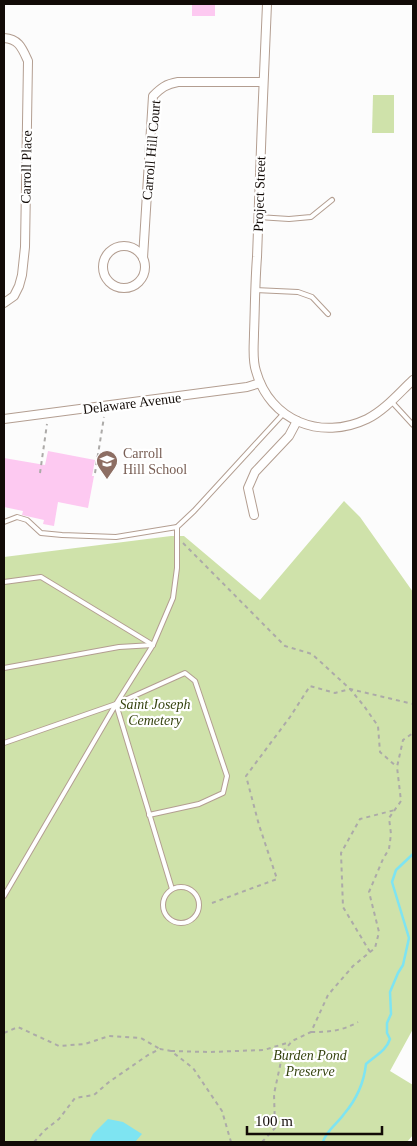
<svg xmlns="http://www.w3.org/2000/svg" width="417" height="1146" viewBox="0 0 417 1146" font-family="Georgia,serif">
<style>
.green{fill:#cfe2aa}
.water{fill:#7ee4f2}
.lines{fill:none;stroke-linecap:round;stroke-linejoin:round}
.stream{stroke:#7ee4f2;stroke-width:2.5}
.building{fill:#fdc9f1}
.service-casing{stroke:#b39e91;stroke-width:6}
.minor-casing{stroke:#b39e91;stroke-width:10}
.path{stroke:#acaaa8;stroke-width:2;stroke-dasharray:4 4;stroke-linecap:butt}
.service{stroke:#fff;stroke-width:4}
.minor{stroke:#fff;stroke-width:8}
.labels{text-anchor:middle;stroke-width:4.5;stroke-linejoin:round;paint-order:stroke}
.street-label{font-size:14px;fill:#120b07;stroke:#fff}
.education-label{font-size:14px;fill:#785e54;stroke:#fff;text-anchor:start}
.park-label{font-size:14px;font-style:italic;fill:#364410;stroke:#fff}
</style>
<rect width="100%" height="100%" fill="#fcfcfc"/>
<g class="green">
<polygon points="373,95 394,95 394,133 372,133"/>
<polygon points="344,501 360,517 413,592 413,1029 390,1071 413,1085 413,1135 407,1142 4,1142 4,557 171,536 184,536 260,600"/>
</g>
<polygon class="water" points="108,1119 123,1122 142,1134 135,1142 89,1142 93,1134"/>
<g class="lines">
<path class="stream" d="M323 1142C326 1131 337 1124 344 1114 356 1100 364 1082 366 1064 376 1055 386 1051 390 1039L387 1033V1023L391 1014 390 992 398 973 403 965 409 938 392 882 396 870 413 854"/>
</g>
<g class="building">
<rect x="192" y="4" width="23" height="12"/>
<polygon points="48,451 95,460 92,476 94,476 88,508 58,502 54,526 43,524 44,520 22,515 23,511 4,507 4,458 45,465"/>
</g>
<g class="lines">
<g class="service-casing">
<g id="service">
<polyline points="258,217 289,219 311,217 332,200"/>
<polyline points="255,290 298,292 312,297 328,314"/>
<polyline points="391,401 413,425"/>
<polyline points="4,522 17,517 27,520 41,533 62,535 116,537 177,527 194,511 284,413"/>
<polyline points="4,582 41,577 153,645"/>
<polyline points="4,668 119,647 153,645"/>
<polyline points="116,704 185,673 195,681 227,776 223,793 199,804 149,815"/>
<polyline points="4,743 116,704 153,645 173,598 177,568 177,527"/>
<circle cx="181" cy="905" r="18"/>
<polyline points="4,896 116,704 172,889"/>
</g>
</g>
<g class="minor-casing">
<g id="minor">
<path d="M267 4C263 88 260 173 257 257 255 282 255 308 254 333 254 345 252 359 256 371 270 421 321 441 367 419 385 410 399 393 413 380"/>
<path d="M4 38C19 39 22 48 28 61L25 247 22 275 19 286 14 296 4 303"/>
<circle cx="124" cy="267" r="21"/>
<path d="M143 258 153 96C161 88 166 84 178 82H263"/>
<polyline points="4,419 247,387 260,383"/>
<polyline points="254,515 248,488 255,472 289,436 297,421"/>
</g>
</g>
<g class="path">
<polyline points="40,473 47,424"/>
<polyline points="95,473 104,417"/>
<polyline points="183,543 285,646 312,654 350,689 413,704"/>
<polyline points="212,903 277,879 259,825 246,776 290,717 310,686 335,693 350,689 364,706 378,726 380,752 397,767"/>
<polyline points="370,952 343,907 341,853 360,819 395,810"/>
<path d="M311 1032C329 1032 342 1031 358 1022"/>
<polyline points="4,1033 18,1027 59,1046 85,1044 109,1036 141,1038 160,1049"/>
<polyline points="171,1051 209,1052 264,1050 290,1042"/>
<polyline points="34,1142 45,1130 59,1119 75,1098 94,1095 109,1082 148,1055 160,1049 171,1051 193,1068 222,1111 231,1142"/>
<polyline points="262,1142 275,1128 274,1094 283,1052 292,1041 311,1032 328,995 353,966 375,948 379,932 369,892 383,859 389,849 391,834 389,818 401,801 397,767 403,740 413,733"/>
</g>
<use href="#service" class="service"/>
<use href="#minor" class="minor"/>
</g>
<defs>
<g id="school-pin" transform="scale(1.125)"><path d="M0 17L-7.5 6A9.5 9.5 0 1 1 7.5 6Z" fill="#8d6e63" stroke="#fff"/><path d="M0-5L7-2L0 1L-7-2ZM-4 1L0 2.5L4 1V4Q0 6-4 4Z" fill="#fff"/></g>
</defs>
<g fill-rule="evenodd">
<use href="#school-pin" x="107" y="461"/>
</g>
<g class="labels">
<g class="street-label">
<text transform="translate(151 150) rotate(-85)" y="5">Carroll Hill Court</text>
<text transform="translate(26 167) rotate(-89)" y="5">Carroll Place</text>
<text transform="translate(259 194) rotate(-88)" y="5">Project Street</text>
<text transform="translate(132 403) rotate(-7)" y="5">Delaware Avenue</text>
</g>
<g class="education-label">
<text x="123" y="458">Carroll<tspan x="123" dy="16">Hill School</tspan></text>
</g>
<g class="park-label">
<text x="155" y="709">Saint Joseph<tspan x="155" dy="16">Cemetery</tspan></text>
<text x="310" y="1060">Burden Pond<tspan x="310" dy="16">Preserve</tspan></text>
</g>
</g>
<rect width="417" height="1146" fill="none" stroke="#120b07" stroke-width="10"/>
<path d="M247 1126v8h135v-8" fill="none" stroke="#120b07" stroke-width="2.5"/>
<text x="255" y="1126" font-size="15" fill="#120b07" stroke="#ffffff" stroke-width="4" paint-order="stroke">100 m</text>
</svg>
